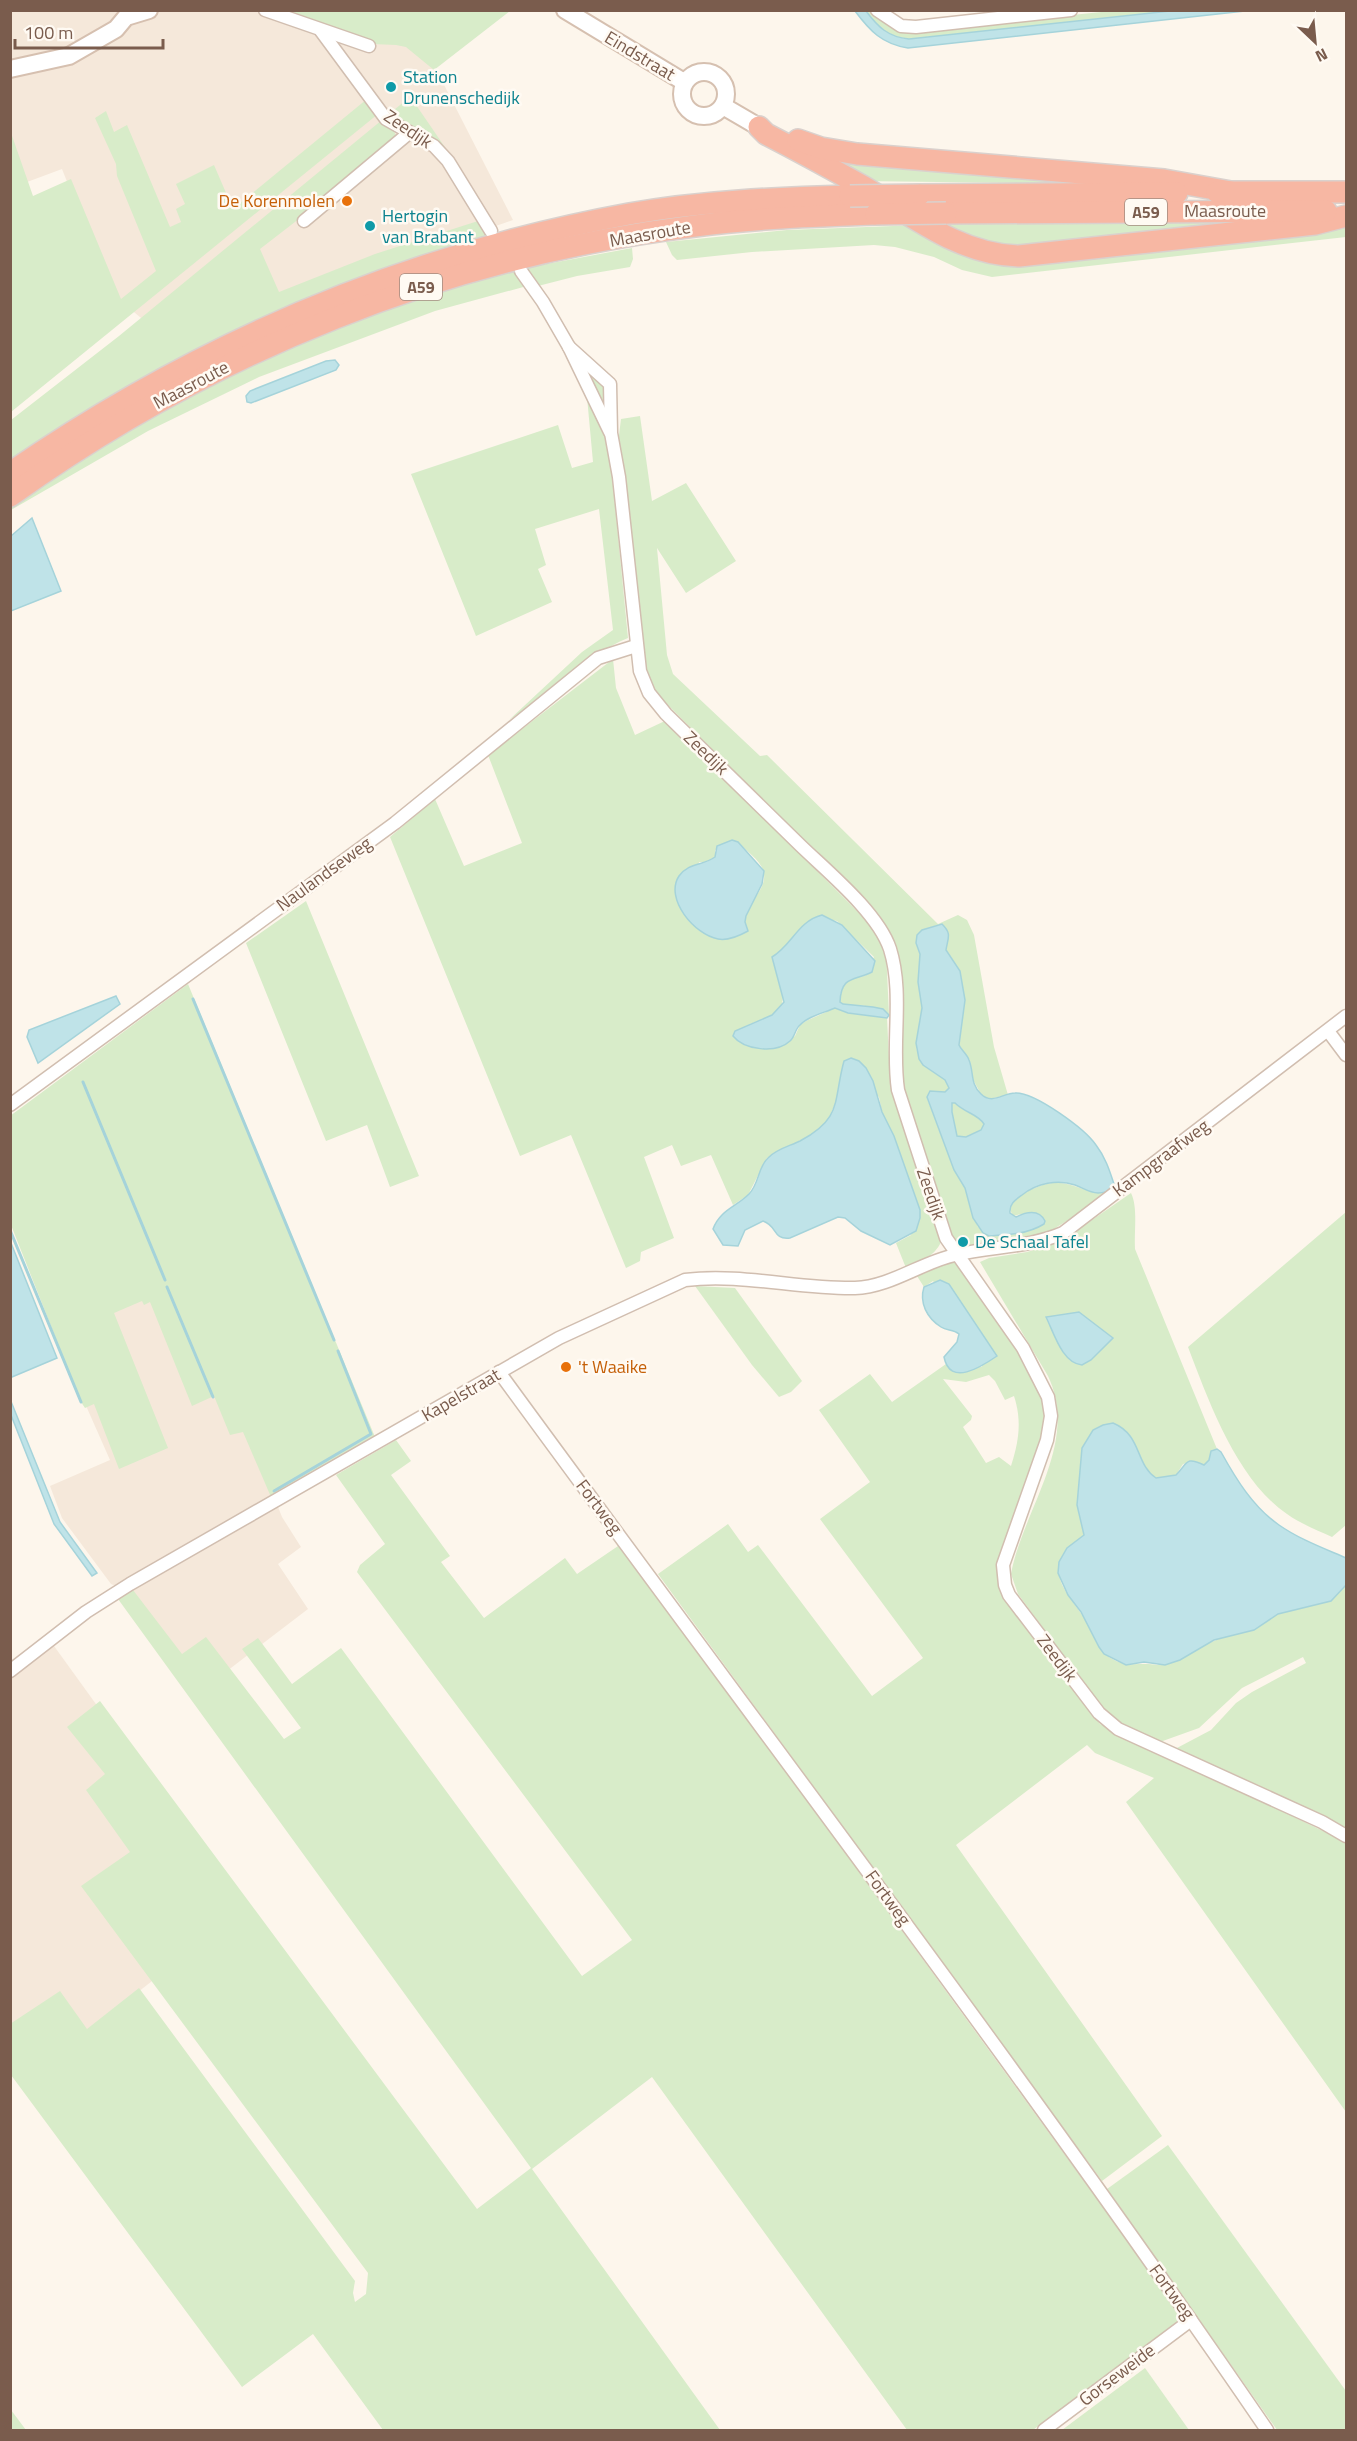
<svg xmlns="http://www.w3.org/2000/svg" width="1357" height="2441" viewBox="0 0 1357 2441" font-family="'Titillium Web',sans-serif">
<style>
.residential{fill:#f5e8da}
.green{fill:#d8ecc9;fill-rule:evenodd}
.water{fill:#bfe3e8;stroke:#a5d3da;stroke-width:1.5;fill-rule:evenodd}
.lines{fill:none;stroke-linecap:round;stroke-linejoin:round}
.stream{stroke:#a5d3da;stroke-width:3}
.street-casing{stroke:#d1beb0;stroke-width:15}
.secondary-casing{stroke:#d6c0b0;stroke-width:20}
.highway-casing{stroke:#dad1cd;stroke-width:24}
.street{stroke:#fff;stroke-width:12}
.secondary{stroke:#fff;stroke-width:16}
.highway{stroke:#f7b7a3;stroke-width:21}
.highway-bridge-casing{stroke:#dad1cd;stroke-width:24;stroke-linecap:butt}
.highway-bridge{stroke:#f7b7a3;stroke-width:21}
.culture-dot{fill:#0f9aa8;stroke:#fffaf3;stroke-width:2}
.food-dot{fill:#e8710a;stroke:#fffaf3;stroke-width:2}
.labels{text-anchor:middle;stroke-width:5;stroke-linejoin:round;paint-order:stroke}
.shield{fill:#fffaf3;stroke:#a28b7f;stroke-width:1.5}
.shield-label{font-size:16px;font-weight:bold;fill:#7a5c4d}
.street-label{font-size:18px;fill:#7a5c4d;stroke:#fffaf3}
.culture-label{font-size:18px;fill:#0d838f;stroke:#fffaf3;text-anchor:start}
.food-label{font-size:18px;fill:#c56008;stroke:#fffaf3;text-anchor:end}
</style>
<rect width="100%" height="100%" fill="#fdf6ec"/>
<g class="residential">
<polygon points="11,11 376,11 439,75 513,220 169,341 112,294 62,169 11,188"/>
<polygon points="171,1283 250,1437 282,1517 301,1547 278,1564 308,1609 227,1671 181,1658 127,1591 111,1584 62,1518 50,1486 110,1460 83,1399 108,1310"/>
<polygon points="54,1646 236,1898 157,1977 84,2035 11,2030 10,1678"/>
</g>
<g class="green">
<polygon points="269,11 510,11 434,70 406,47 396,45 372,44"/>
<path d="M866 11H872L888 25 905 32 1111 11H1170L909 39C887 36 878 27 866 11Z"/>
<polygon points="367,99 378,114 11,412 10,130 33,196 71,179 121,299 156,271 117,176 116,164 95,118 106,111 114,132 127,125 170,227 181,222 176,209 185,204 176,184 214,165 233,209"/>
<polygon points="405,101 411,101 416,105 451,156 389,114"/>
<polygon points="382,120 394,131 396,136 304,215 260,249 279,292 375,254 478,221 489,239 207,346 115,393 11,461 11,420 119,336"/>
<polygon points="783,139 1106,184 858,181"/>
<polygon points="1292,220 1072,246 987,246 945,224"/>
<polygon points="920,225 963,249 1243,237 1346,228 1346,237 992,277 962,270 934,257 895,247 874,245 752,252 677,260 672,255 666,242 787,230"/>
<polygon points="632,248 633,259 630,267 577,276 538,286 525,268"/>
<path d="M514 271 527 286 435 311 259 377 148 431 11 510V506C60 474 109 440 160 411 273 350 390 304 514 271Z"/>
<polygon points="585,366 605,384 609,415"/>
<path d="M587 397 609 443 628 638C584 656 549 694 509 720L582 652 613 630 599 509 535 529 546 565 538 569 552 602 476 636 411 474 558 425 572 468 593 462Z"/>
<path d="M640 416 652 501 686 483 736 561 686 593 657 548 667 655 673 674 760 756 767 755 938 924 958 915 967 920 974 935 994 1047 1008 1095 989 1099 982 1096 971 1076 970 1061 959 1045 965 1000 960 971 946 950C948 937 951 934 941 924L922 930 917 935 916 943 920 954 918 982 922 1008 916 1043 917 1051 923 1065 945 1080 949 1088 945 1093 933 1091 927 1098 954 1170 965 1188 978 1227 1015 1234 1044 1224 1021 1214 1013 1216 1009 1208C1016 1198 1024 1192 1035 1188 1068 1173 1078 1195 1108 1192L1086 1209 1044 1235 970 1248 959 1244 952 1238 905 1099 901 1072 900 963 895 942 882 921 660 697 647 678 639 636 621 449 618 443 621 419Z"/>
<path d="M613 659 616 688 635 735 667 720 871 925 886 950 889 1015C876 1003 859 1007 843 1004L840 1002C841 985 848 977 865 976L874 957 837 921 816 917C794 928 793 945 772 957 780 995 800 1008 750 1024L745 1045 774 1048 795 1036 800 1025 806 1021 835 1008 848 1013 887 1018 890 1078 896 1103 941 1242C934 1257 921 1261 906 1268L896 1243 911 1235 918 1203 882 1112 879 1097 843 1067 839 1094 827 1123 818 1131 767 1158 748 1195 733 1205 711 1155 681 1166 672 1145 644 1157 674 1238 641 1252 640 1261 626 1268 571 1135 520 1156 390 837 435 799 464 866 522 843 488 755ZM738 842C745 850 760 860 763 870 770 889 743 905 745 922 745 925 747 928 748 931L720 939 687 918 699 862H706L715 857V850Z"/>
<polygon points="306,901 419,1176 390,1187 367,1125 326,1141 246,943"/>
<polygon points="188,984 375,1437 271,1497 243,1432 230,1435 214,1396 192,1406 150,1302 144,1305 142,1301 114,1313 168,1448 119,1469 94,1404 85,1408 81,1402 11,1225 10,1116"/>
<path d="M952 1103H955C965 1113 978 1114 984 1124L981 1130 966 1137 957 1136 952 1112Z"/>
<path d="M1131 1193C1138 1207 1134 1231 1135 1249L1217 1449 1211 1451 1209 1460 1204 1466 1195 1461 1183 1464 1176 1475 1156 1478C1135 1464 1142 1435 1113 1423L1093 1430 1082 1448 1077 1505 1084 1535C1071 1545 1058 1553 1059 1572 1059 1589 1080 1609 1088 1624 1093 1633 1096 1646 1104 1653 1107 1656 1112 1659 1116 1661 1128 1667 1143 1662 1157 1665L1278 1614 1331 1601 1346 1585V1829L1236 1775 1175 1749 1211 1730 1236 1703 1252 1692 1306 1663 1303 1657 1242 1688 1199 1728 1160 1742 1127 1727 1102 1708 1018 1594 1011 1574C1023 1509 1080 1443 1048 1376L980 1262 989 1258 1027 1252 1050 1245 1076 1231ZM1079 1312 1108 1341 1091 1360 1047 1318Z"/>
<path d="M1346 1212V1525L1332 1537C1317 1530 1301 1524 1287 1514 1237 1480 1209 1402 1188 1347Z"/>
<path d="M951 1262 959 1264 1037 1379 1049 1417 1000 1566 1045 1650 1100 1724 1346 1842V2112L1126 1802 1154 1778 1095 1753 1087 1745 956 1845 1162 2136 1102 2181 658 1574 728 1524 748 1552 758 1545 872 1696 923 1658 820 1519 870 1482 819 1410 870 1374 892 1402 946 1364 950 1368 982 1367 933 1281 924 1287 917 1276ZM989 1375 995 1381 1005 1400 1014 1396C1022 1421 1019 1441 1011 1466L999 1457 986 1463 963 1427 971 1420 972 1416 943 1379 966 1382Z"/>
<polygon points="695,1286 735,1288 802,1381 791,1392 779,1397 752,1365"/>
<polygon points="396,1440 411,1461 391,1475 450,1556 441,1562 484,1618 565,1558 577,1574 621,1544 1129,2243 1181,2317 1178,2322 1033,2430 907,2430 652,2077 532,2169 720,2430 383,2430 313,2334 242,2387 11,2075 10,2024 60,1991 87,2029 139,1988 355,2281 353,2293 355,2302 366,2294 368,2273 81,1886 130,1852 86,1790 105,1774 67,1727 100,1701 477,2209 531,2168 118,1599 133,1590 182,1654 206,1637 284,1739 301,1728 242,1649 258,1638 292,1684 341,1648 582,1976 632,1940 357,1572 360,1565 385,1544 336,1475"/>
<polygon points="1168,2145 1346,2391 1346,2430 1277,2430 1107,2189"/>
<polygon points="1145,2368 1189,2430 1062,2430"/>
<polygon points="11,2410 26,2430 11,2430"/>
</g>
<g class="water">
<path d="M855 11H866C878 27 888 37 909 39L1170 11H1245L908 48C882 44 870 31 855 11Z"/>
<polygon points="335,360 339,365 336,370 251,403 247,402 246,396 250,391 326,361"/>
<polygon points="32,518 61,591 11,611 11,536"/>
<path d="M732 840 738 842 764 871 762 884 746 916 745 922 748 931C739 936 728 941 718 939 695 935 664 899 679 876 689 862 703 866 715 857L717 846Z"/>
<path d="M822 915 842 925 875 961 872 972C855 981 841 975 840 1002L843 1004 873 1007 883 1009 889 1015 887 1018 848 1013 835 1008C824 1013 808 1016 800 1025 795 1029 795 1037 790 1041 776 1054 744 1050 733 1036L735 1031 772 1015 784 1002 772 957C792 945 798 921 822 915Z"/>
<path d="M942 924C952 934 948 937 946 950L960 971 965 1000 959 1045C961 1050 967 1054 969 1060 974 1072 970 1084 981 1094 992 1105 1003 1093 1015 1093 1035 1092 1085 1129 1096 1145 1106 1158 1110 1172 1115 1187 1109 1191 1105 1193 1098 1193 1090 1193 1083 1188 1075 1185 1058 1179 1037 1183 1022 1195 1015 1200 1009 1204 1010 1213L1016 1217C1026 1212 1039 1209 1045 1221L1044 1224C1028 1234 1008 1235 989 1236L983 1233 973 1218 965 1188 954 1170 927 1097 930 1091 945 1092 949 1088 945 1080 923 1065 919 1059 916 1043 922 1008 918 982 920 954 916 943 917 935 922 930ZM952 1103H955C965 1113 978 1114 984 1124L981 1130 966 1137 957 1136 952 1112Z"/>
<polygon points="116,996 120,1004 38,1063 27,1037 29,1030"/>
<path d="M851 1058 859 1061 866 1068 873 1081 882 1112 894 1136 920 1210V1218L916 1231 890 1245 861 1231 845 1218 838 1217 790 1238C772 1240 778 1226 763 1221L745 1230 738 1246 723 1245 713 1229C720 1210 736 1207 749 1194 759 1184 758 1167 768 1158 776 1149 790 1146 800 1141 843 1118 833 1101 844 1061Z"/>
<polygon points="11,1243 57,1358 12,1377 10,1373"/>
<path d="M940 1280 949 1284 997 1356C981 1367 950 1387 944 1357L957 1342 959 1334C953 1329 947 1331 941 1327 927 1318 919 1303 924 1287Z"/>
<path d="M1079 1312 1113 1338 1091 1360 1082 1365C1062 1363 1054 1333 1046 1317Z"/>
<polygon points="10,1399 60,1522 97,1573 92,1576 54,1524 11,1415"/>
<path d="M1113 1423C1142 1435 1135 1464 1156 1478L1176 1475C1188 1463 1185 1456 1204 1465L1209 1460 1211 1451 1217 1449 1221 1452C1236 1479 1253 1507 1279 1525 1299 1539 1323 1548 1346 1558V1585L1331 1601 1278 1614 1254 1630 1214 1640 1180 1660 1165 1665 1144 1662 1126 1665 1104 1654 1099 1647 1081 1612 1068 1595 1058 1573 1059 1562 1067 1548 1084 1535 1077 1505 1082 1448 1093 1430 1103 1425Z"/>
</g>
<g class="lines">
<g class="stream">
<polyline points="193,999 334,1340"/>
<polyline points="83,1082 165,1280"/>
<polyline points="10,1230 81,1402"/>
<polyline points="167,1287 213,1397"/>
<polyline points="274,1491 371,1434 338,1351"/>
</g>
<g class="street-casing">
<g id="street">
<polyline points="265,10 369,46"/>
<polyline points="877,10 901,26 916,27 1071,10"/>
<polyline points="321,31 386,119 434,146 448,161 491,231"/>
<polyline points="304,221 409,133"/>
<polyline points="521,271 543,302 569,347 610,432"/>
<path d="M569 347 610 384 611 433 619 477 640 671 649 693 666 714C711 758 756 802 801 846 828 872 878 913 890 949 904 994 891 1044 898 1090L946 1238 1023 1348 1048 1397 1051 1416 1047 1440 1003 1565 1005 1585 1009 1595 1099 1713 1118 1729 1322 1822 1346 1836"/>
<polyline points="1328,1031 1346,1055"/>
<polyline points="10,1105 395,823 598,658 636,646"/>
<path d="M499 1372C756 1724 1021 2070 1267 2430"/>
<path d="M10 1671 86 1612 130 1584 559 1338 685 1280C741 1273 798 1289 855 1288 890 1287 922 1262 955 1255 992 1246 1028 1248 1063 1233L1346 1016"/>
<polyline points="1044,2430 1191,2320"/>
</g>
</g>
<g class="secondary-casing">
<g id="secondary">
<polyline points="565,10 684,82"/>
<polyline points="10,69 69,56 116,29 126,17 149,10"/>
<circle cx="704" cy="94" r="22"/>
<polyline points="723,106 759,127"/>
</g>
</g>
<g class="highway-casing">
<g id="highway">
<path d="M759 127 766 134C799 151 832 169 864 187 913 216 960 255 1019 256L1315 224 1346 216"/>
<polyline points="798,140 821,148 857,154 1164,180 1231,192"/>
<polyline points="1217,192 1346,192"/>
<polyline points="919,195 1177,193"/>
<polyline points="946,213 1326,211"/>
<path d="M10 473C197 344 405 255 629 214 702 201 776 198 850 196"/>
<path d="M10 496C212 351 448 256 695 226 755 218 816 216 876 214"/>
</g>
</g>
<use href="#street" class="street"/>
<use href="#secondary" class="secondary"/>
<use href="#highway" class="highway"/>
<g class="highway-bridge-casing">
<g id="highway-bridge">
<polyline points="850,196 919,195"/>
<polyline points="876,214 946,213"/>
</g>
</g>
<use href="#highway-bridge" class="highway-bridge"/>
</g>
<g class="culture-dot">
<circle cx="391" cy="87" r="6"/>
<circle cx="370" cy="226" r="6"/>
<circle cx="963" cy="1242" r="6"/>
</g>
<g class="food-dot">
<circle cx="347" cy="201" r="6"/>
<circle cx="566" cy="1367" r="6"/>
</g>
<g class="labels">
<g class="shield">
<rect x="1125" y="199" width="42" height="26" rx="4.5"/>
<rect x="400" y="274" width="42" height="26" rx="4.5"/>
</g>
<g class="shield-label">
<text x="1146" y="218">A59</text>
<text x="421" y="293">A59</text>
</g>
<g class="street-label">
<text transform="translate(640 56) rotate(31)" y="6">Eindstraat</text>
<text transform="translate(408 129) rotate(34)" y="6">Zeedijk</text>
<text x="1225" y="217">Maasroute</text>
<text transform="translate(650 234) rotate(-10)" y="6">Maasroute</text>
<text transform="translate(191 385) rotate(-28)" y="6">Maasroute</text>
<text transform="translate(706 753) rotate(44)" y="6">Zeedijk</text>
<text transform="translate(324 874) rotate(-36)" y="6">Naulandseweg</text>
<text transform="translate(1161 1158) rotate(-37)" y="6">Kampgraafweg</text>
<text transform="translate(931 1194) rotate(71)" y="6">Zeedijk</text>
<text transform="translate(461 1395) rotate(-30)" y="6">Kapelstraat</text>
<text transform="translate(599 1507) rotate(53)" y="6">Fortweg</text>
<text transform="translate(1057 1658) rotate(53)" y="6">Zeedijk</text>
<text transform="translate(888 1898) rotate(54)" y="6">Fortweg</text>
<text transform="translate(1172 2292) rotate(54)" y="6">Fortweg</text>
<text transform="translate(1117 2375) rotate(-37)" y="6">Gorseweide</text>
</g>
<g class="culture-label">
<text x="403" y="83">Station<tspan x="403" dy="21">Drunenschedijk</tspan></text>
<text x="382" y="222">Hertogin<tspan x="382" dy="21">van Brabant</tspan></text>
<text x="975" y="1248">De Schaal Tafel</text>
</g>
<g class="food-label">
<text x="335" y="207">De Korenmolen</text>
<text x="578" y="1373" text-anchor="start">'t Waaike</text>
</g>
</g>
<rect width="1357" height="2441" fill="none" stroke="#7a5c4d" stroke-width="24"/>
<g transform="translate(1315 42) rotate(154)" stroke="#fffaf3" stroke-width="4.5" paint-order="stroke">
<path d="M0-4.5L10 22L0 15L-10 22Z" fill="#7a5c4d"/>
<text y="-9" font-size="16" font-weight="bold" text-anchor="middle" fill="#7a5c4d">N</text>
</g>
<path d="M15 39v9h148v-9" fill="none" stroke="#7a5c4d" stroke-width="3"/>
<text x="24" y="39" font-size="18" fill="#7a5c4d" stroke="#fffaf3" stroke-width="4.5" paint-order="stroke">100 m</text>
</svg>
